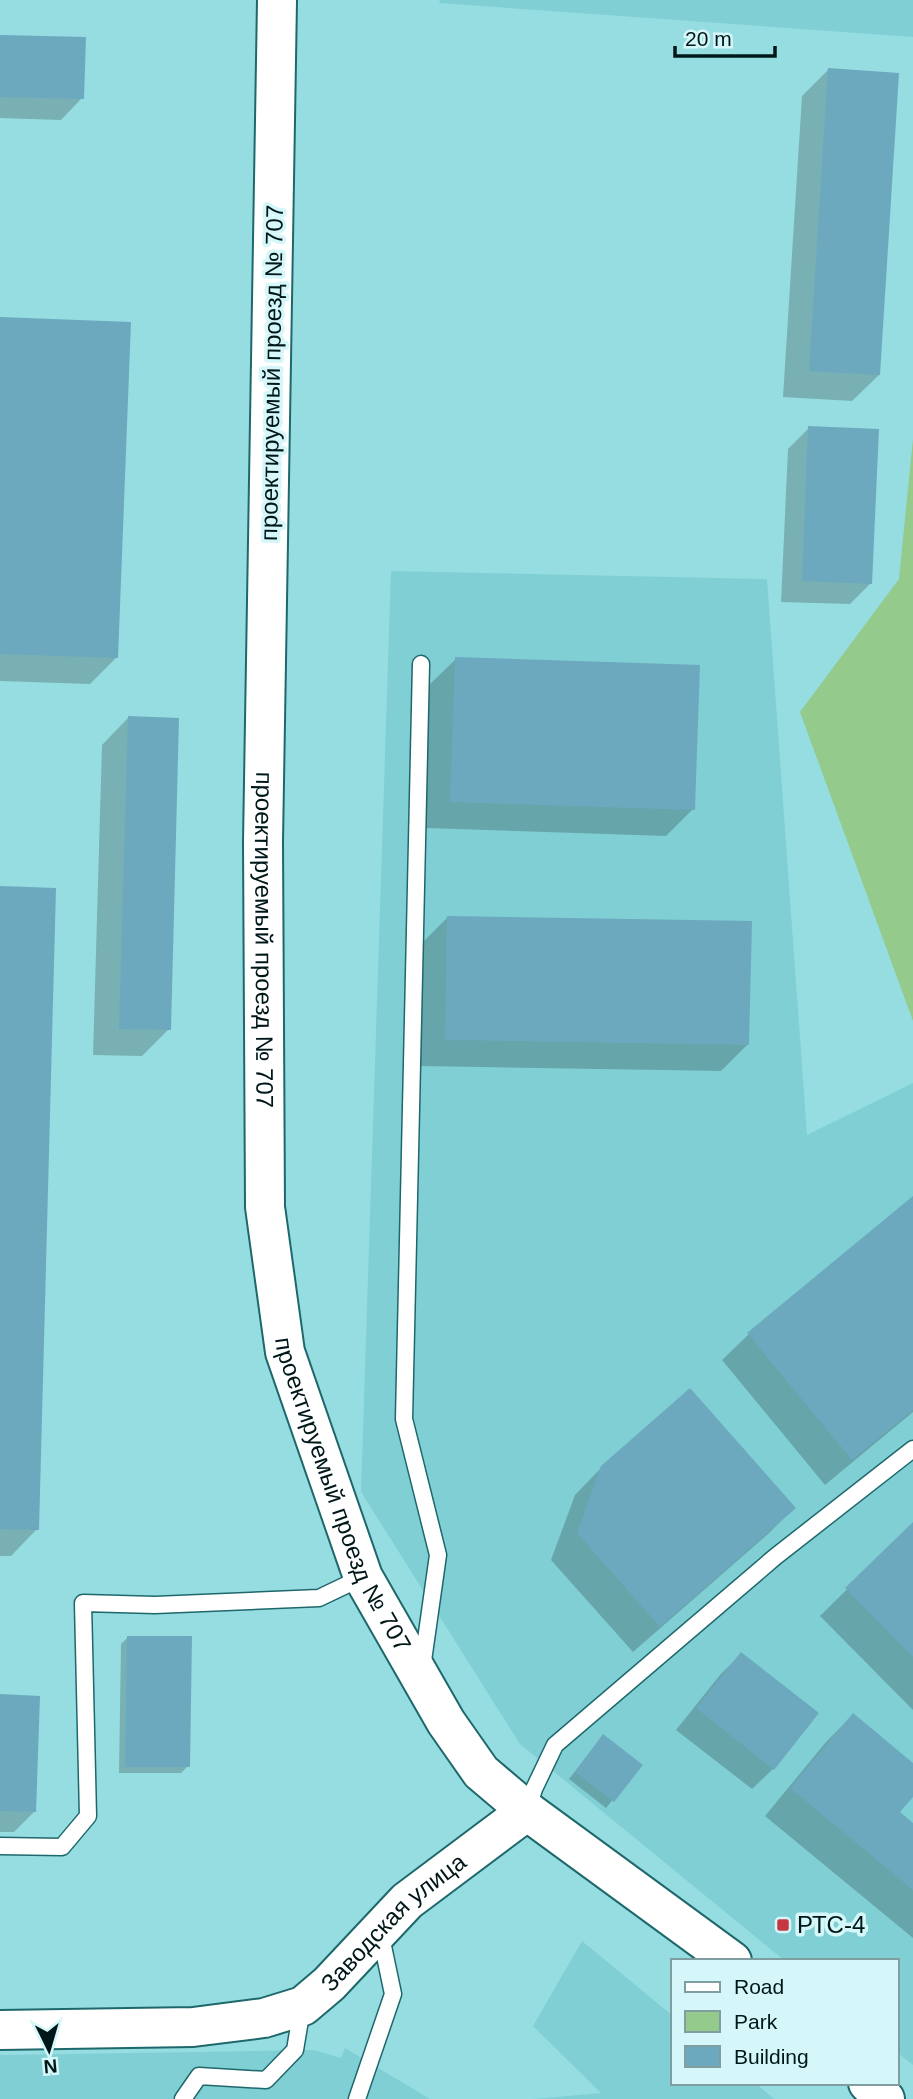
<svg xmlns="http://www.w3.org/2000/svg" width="913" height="2099" viewBox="0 0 913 2099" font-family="Helvetica,sans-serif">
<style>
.built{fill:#80cfd4}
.green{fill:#94ca8b}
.shadow{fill:#0003}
.building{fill:#6ca9be}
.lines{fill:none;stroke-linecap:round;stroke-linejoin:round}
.service-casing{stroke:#1e686c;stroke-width:19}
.tertiary-casing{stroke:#1e686c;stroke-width:42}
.service{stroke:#fff;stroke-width:16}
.tertiary{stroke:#fff;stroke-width:38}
.poi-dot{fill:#c73743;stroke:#d5f7f9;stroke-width:2.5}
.labels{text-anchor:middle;stroke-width:7;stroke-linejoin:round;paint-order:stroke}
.street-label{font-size:24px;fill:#001719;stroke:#d5f7f9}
.poi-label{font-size:24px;fill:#001719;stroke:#d5f7f9;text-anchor:start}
</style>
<rect width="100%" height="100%" fill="#96dde1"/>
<g class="built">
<polygon points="440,0 913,0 913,37 439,3"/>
<polygon points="391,571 767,579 807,1135 913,1083 913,2065 897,2052 897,1961 785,1961 520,1744 361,1492"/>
<polygon points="582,1941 673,2016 673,2083 755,2083 774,2099 534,2099 601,2093 533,2026"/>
<polygon points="345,2048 430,2099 0,2099 0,2055 314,2050 341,2058"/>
</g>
<polygon class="green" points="913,439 913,1021 800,712 899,579"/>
<g class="shadow">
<polygon points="0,36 82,98 61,120 0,118"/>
<polygon points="828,70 879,375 852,401 783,397 802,96"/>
<polygon points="0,319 117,657 90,684 0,681"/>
<polygon points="809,428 871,583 850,604 781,602 788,449"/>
<polygon points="456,659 693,809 666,836 425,828 429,685"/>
<polygon points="128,718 169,1029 142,1056 93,1055 102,745"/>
<polygon points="0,888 37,1529 11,1556 0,1556"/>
<polygon points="448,917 748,1044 721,1071 419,1066 421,944"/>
<polygon points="913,1199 913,1412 825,1485 722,1360 749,1334"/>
<polygon points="602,1467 794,1508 768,1534 633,1652 551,1560 575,1495"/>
<polygon points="913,1524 913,1710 820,1616"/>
<polygon points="127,1638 188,1766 181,1773 119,1773 121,1644"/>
<polygon points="741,1654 773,1769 752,1789 676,1730 720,1675"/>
<polygon points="0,1696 35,1811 14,1832 0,1832"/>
<polygon points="853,1715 913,1765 913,1795 898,1813 913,1825 913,1938 765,1816 826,1742"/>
<polygon points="597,1743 641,1765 606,1808 569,1779"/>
</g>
<g class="building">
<polygon points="0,35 86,37 84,99 0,97"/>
<polygon points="828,68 899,73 880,375 809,371"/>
<polygon points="0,317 131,322 118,658 0,654"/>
<polygon points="808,426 879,429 872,584 802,581"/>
<polygon points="455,657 700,665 695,810 450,802"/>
<polygon points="128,716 179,718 171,1030 119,1029"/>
<polygon points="0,886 56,888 39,1530 0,1529"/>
<polygon points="447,916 752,921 749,1045 445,1040"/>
<polygon points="913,1196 913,1410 852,1460 747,1333"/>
<polygon points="690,1388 796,1508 660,1627 577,1533 601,1466"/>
<polygon points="913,1522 913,1657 845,1588"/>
<polygon points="127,1636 192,1636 190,1767 125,1767"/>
<polygon points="741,1652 819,1713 774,1770 696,1708"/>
<polygon points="0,1694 40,1696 36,1812 0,1811"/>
<polygon points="853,1713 913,1763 913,1797 900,1812 913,1823 913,1890 790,1788"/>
<polygon points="603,1734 643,1765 614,1802 575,1772"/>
</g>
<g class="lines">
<g class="service-casing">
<g id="service">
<polyline points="421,664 404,1419 438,1555 422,1668"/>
<polyline points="527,1811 534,1789 555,1745 775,1557 913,1449"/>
<polyline points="0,1846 62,1847 88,1816 83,1603 155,1605 319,1598 363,1577"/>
<polyline points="183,2099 199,2076 266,2080 295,2050 302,2008"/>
<polyline points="357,2099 393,1994 380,1932"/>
</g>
</g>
<g class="tertiary-casing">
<g id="tertiary">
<path id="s1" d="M277 0 263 842 265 1207 285 1352 363 1577 446 1722 481 1772 527 1811"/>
<path id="s2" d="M0 2030 193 2027 264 2018 303 2006 329 1984 407 1901 527 1811 732 1961"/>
<polyline points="868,2083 885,2099"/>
</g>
</g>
<use href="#service" class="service"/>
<use href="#tertiary" class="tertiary"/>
</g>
<rect class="poi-dot" x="776" y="1918" width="14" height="14" rx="3.5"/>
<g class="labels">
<g class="street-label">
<text transform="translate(272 373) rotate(-89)" y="8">проектируемый проезд № 707</text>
<text dy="8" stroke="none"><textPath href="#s1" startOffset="940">проектируемый проезд № 707</textPath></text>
<text dy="8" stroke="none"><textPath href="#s1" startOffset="1507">проектируемый проезд № 707</textPath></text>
<text dy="8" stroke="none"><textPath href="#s2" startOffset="429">Заводская улица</textPath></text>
</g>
<g class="poi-label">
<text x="797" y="1933">РТС-4</text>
</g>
</g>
<rect x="671" y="1959" width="228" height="126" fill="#d5f7f9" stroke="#809d9f" stroke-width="2"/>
<rect x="685" y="1982" width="35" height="10" fill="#ffffff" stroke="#809d9f" stroke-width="2"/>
<text x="734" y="1994" font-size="21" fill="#001719">Road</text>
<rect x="685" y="2011" width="35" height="21" fill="#94ca8b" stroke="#809d9f" stroke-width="2"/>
<text x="734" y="2029" font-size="21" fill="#001719">Park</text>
<rect x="685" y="2046" width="35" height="21" fill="#6ca9be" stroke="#809d9f" stroke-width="2"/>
<text x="734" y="2064" font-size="21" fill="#001719">Building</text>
<g transform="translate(49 2050) rotate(175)" stroke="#d5f7f9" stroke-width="5" paint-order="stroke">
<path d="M0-5L12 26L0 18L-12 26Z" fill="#001719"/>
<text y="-10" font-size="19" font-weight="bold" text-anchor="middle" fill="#001719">N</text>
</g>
<path d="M675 46v10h100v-10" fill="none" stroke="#001719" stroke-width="3.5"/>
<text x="685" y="46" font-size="21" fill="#001719" stroke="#d5f7f9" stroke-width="5" paint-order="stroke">20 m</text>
</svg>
